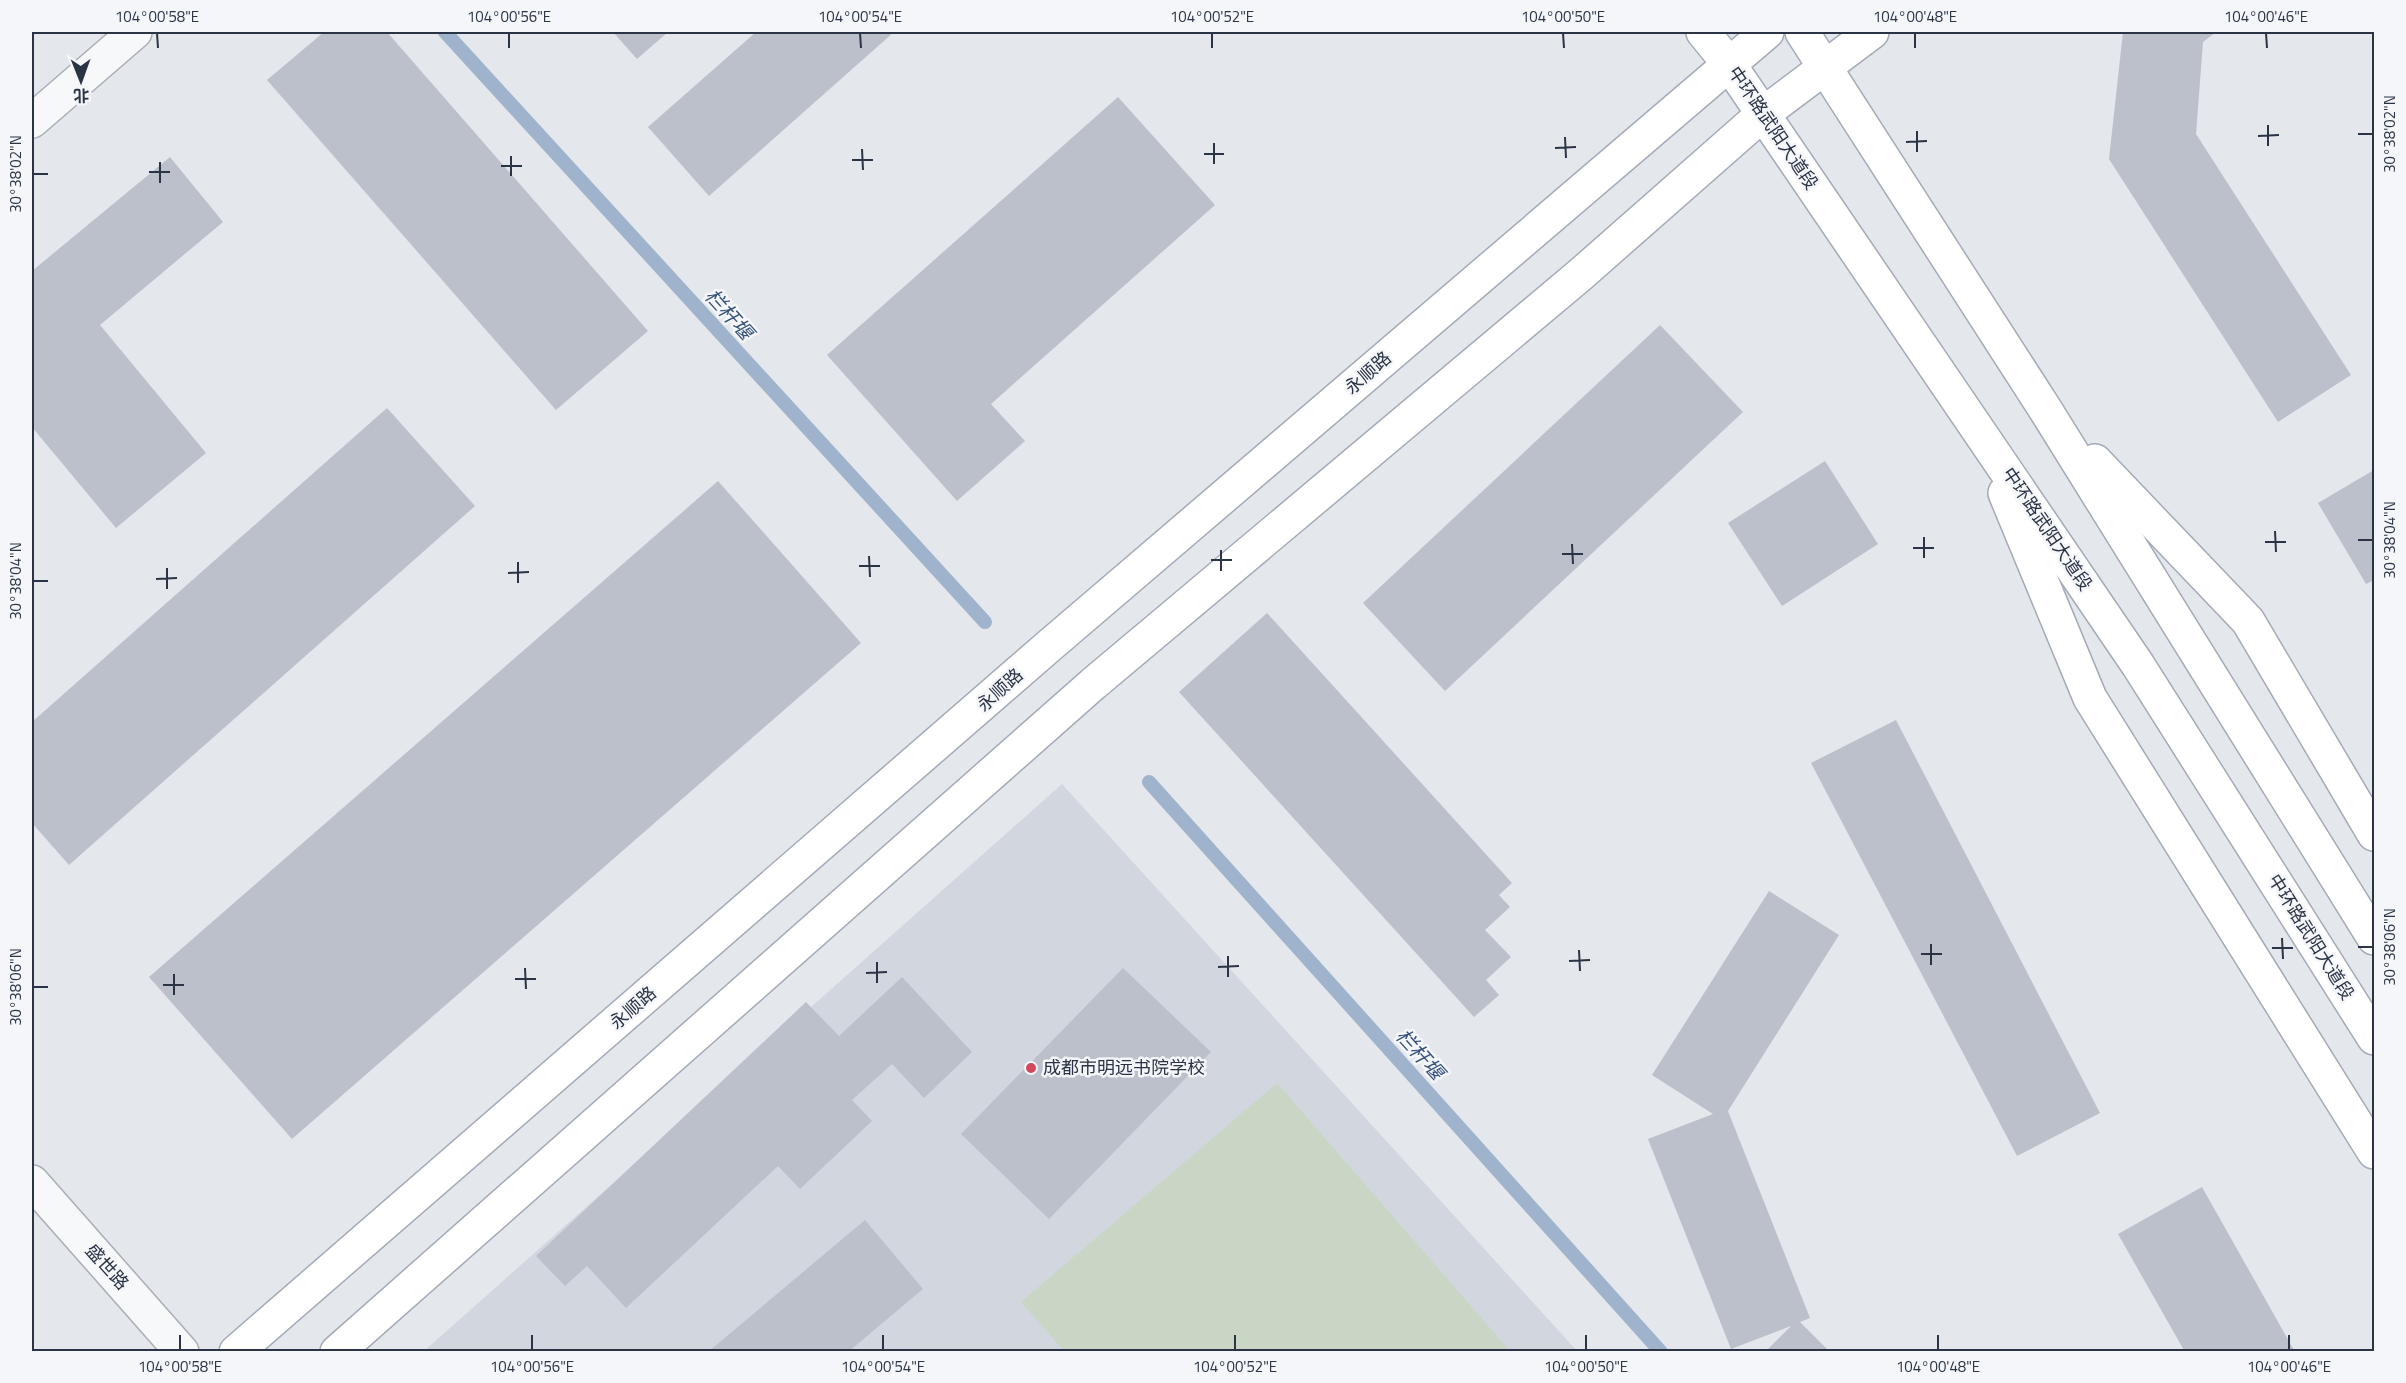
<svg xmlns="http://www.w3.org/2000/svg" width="2406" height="1383" viewBox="0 0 2406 1383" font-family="'Titillium Web','Noto Sans SC',sans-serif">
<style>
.built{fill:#d2d6de}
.green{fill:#c9d6c5}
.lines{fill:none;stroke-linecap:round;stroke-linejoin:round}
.stream{stroke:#9fb4cc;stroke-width:14}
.building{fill:#bbc0ca}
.minor-casing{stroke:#a9aeb7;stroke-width:36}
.major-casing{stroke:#a3abb8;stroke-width:36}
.minor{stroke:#f7f8fa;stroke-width:33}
.major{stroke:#fff;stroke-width:33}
.ticks{fill:none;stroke:#2b3445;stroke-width:2}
.poi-dot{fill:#d1495b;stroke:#f4f6f9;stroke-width:2}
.labels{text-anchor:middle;stroke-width:5;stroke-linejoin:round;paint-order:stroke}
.street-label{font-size:18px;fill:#2b3445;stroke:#f4f6f9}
.poi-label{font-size:18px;fill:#2b3445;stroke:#f4f6f9;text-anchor:start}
.water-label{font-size:20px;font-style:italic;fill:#34527a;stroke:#f4f6f9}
.neatline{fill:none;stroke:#2b3445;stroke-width:2}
.ticks-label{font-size:15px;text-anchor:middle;fill:#2b3445}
</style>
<rect width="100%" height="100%" fill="#e4e7ec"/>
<polygon class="built" points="1062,784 1577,1351 423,1352"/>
<polygon class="green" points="1277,1083 1510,1351 1064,1351 1021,1302"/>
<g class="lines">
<g class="stream">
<polyline points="445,32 985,622"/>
<polyline points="1149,782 1661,1352"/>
</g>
</g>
<g class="building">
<polygon points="324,32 387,32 648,331 556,410 267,80"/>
<polygon points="613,32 668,32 637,59"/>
<polygon points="756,32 894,32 709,196 648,127"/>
<polygon points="2123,32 2216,32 2203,42 2196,134 2351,375 2278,422 2109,159"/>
<polygon points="1118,97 1215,205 991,404 1025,441 957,501 827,355"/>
<polygon points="170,157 223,222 100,325 206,453 116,528 32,427 32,271"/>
<polygon points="1660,325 1743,412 1445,691 1363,603"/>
<polygon points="387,408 475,506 69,865 32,823 32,722"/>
<polygon points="1825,461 1878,544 1782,606 1728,523"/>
<polygon points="2374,470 2374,580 2366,584 2318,503"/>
<polygon points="718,481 861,643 292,1139 149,977"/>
<polygon points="1267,613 1512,883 1499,895 1510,907 1485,930 1511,957 1486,980 1499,995 1474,1017 1179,692"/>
<polygon points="1896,720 2100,1113 2017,1156 1811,763"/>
<polygon points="1769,891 1839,935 1728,1111 1810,1318 1800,1322 1830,1352 1765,1352 1791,1326 1731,1349 1648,1139 1713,1114 1652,1075"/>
<polygon points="1123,968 1211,1052 1049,1219 961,1134"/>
<polygon points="902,977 972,1052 924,1098 892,1064 852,1100 872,1121 800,1189 778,1166 626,1308 587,1266 565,1286 536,1256 806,1002 839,1036"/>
<polygon points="2202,1187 2295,1352 2185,1352 2118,1234"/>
<polygon points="865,1220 923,1289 848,1352 708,1352"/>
</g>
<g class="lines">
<g class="minor-casing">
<g id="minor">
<polyline points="32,121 135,32"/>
<polyline points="32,1182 182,1352"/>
</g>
</g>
<g class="major-casing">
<g id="major">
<polyline points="1703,32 1729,64 2138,665 2374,1038"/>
<polyline points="1802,32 2045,409 2374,938"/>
<polyline points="2095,461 2248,621 2374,834"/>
<polyline points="2005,493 2090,698 2374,1152"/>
<polyline points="236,1352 1049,646 1767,32"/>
<polyline points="337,1352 1093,684 1580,275 1763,114 1872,32"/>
</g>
</g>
<use href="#minor" class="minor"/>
<use href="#major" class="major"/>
</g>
<path class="ticks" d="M157 33 158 48M509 33V48M860 33 861 48M1212 33V48M1563 33 1564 48M1915 33V48M2266 33 2267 48M2268 125V146M1917 131V152M2358 134H2373M2258 136 2279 135M1565 137 1566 158M1906 142 1927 141M1214 143V164M1555 148 1576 147M862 149 863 170M1204 154H1224M511 156V176M852 160H873M160 162V183M501 166H522M149 172H170M33 174H48M2275 531 2276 552M1924 537V558M2358 540H2373M2265 542H2286M1572 544 1573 564M1913 548H1934M1221 550V571M1562 554H1583M869 556 870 577M1211 560H1232M518 562V583M859 566H880M167 568V589M508 573 529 572M156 579 177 578M33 581H48M2282 938 2283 959M1931 944V965M2358 947H2373M2272 948H2293M1579 950 1580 971M1921 954H1942M1228 956V977M1569 961 1590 960M877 962V983M1218 967 1239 966M525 968 526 989M866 973 887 972M174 974V995M515 979H536M163 985H184M33 987H48M180 1335V1350M532 1335V1350M883 1335V1350M1235 1335V1350M1586 1335V1350M1938 1335V1350M2289 1335V1350"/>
<circle class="poi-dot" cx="1031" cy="1068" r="6"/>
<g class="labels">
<g class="street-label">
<text transform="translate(1773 128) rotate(56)" y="6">中环路武阳大道段</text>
<text transform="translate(1368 373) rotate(-41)" y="6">永顺路</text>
<text transform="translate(2047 529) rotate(56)" y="6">中环路武阳大道段</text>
<text transform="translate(1000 690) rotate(-42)" y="6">永顺路</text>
<text transform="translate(2311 937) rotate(58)" y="6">中环路武阳大道段</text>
<text transform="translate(633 1008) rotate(-41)" y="6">永顺路</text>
<text transform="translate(107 1267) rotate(48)" y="6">盛世路</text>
</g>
<g class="poi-label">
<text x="1043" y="1074">成都市明远书院学校</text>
</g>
<g class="water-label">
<text transform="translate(729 314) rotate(48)" y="7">栏杆堰</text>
<text transform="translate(1420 1054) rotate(48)" y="7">栏杆堰</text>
</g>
</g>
<rect width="2406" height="1383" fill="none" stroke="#f4f6f9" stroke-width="66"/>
<g transform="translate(81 81) rotate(179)" stroke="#f4f6f9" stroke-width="4.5" paint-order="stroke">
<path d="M0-4.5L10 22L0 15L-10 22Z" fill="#2b3445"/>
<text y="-9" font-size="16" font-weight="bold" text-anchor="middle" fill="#2b3445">北</text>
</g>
<rect x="33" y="33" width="2340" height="1317" class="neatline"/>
<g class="ticks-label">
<text x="157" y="22">104°00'58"E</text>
<text x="509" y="22">104°00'56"E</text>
<text x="860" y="22">104°00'54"E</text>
<text x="1212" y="22">104°00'52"E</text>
<text x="1563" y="22">104°00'50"E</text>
<text x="1915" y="22">104°00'48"E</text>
<text x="2266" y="22">104°00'46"E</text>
<text transform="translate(2390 134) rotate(-90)" y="5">30°38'02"N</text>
<text transform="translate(16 174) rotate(-90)" y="5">30°38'02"N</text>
<text transform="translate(2390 540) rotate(-90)" y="5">30°38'04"N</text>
<text transform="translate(16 581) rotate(-90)" y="5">30°38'04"N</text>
<text transform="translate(2390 947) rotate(-90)" y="5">30°38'06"N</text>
<text transform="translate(16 987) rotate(-90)" y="5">30°38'06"N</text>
<text x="180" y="1372">104°00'58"E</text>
<text x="532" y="1372">104°00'56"E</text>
<text x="883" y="1372">104°00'54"E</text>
<text x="1235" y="1372">104°00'52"E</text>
<text x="1586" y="1372">104°00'50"E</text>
<text x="1938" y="1372">104°00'48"E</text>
<text x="2289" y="1372">104°00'46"E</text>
</g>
</svg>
